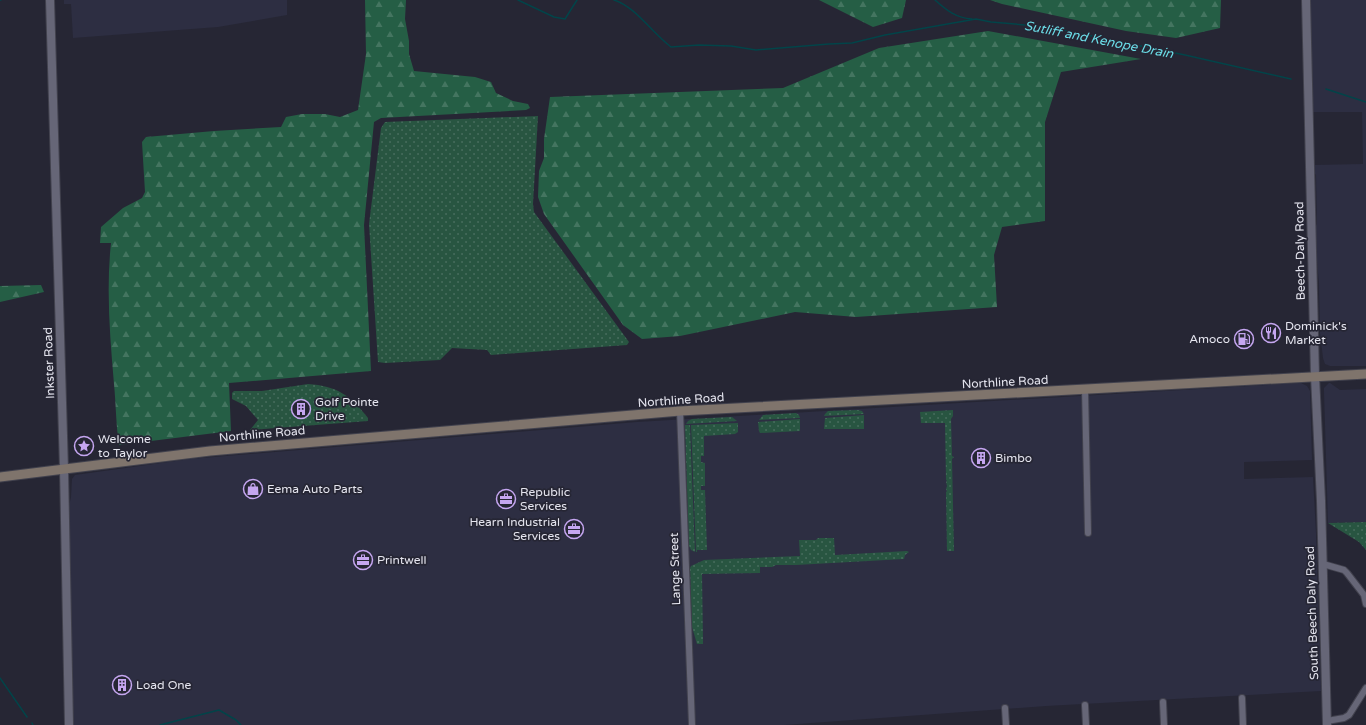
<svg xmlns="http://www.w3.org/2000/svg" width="1366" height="725" viewBox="0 0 1366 725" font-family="'Varela Round',sans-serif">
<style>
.built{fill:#2d2e42}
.grass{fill:url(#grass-dots)}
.forest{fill:url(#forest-firs)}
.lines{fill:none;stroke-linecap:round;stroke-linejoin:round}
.stream{stroke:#024449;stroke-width:1.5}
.minor-casing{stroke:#42424e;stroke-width:8}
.tertiary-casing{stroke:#42424e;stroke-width:10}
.secondary-casing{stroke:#42424e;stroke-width:11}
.minor{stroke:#667;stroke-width:6}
.tertiary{stroke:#667;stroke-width:8}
.secondary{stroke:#7f746c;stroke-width:9}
.labels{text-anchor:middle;stroke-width:3.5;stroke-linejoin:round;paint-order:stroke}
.street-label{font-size:12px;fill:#e5e5ef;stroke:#262634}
.poi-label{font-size:12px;fill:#e5e5ef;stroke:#262634;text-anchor:start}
.water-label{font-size:13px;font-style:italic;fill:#6bdce7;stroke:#262634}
</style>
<defs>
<pattern id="grass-dots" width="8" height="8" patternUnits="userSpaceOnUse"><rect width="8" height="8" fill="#285541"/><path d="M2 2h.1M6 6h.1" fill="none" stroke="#476d5d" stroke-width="1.8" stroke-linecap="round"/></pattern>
<pattern id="forest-firs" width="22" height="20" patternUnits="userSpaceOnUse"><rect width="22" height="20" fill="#255e45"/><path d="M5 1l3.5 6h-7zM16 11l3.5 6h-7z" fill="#447560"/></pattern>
</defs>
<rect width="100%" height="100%" fill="#262634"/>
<g class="built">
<polygon points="64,0 287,0 287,15 218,27 73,38 71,4 64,4"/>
<polygon points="1310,0 1366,0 1366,366 1330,366 1325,364 1323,358 1320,333 1319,283 1316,251 1316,226 1317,224 1316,175 1314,172 1314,165 1363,164 1362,112 1313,112"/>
<polygon points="1301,383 1307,386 1310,391 1312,460 1244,462 1244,479 1313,477 1316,533 1321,691 1046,706 784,725 73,725 68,511 71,497 72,479 75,475 190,459 637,422"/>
<polygon points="1329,383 1330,383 1340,390 1366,389 1366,522 1328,523 1324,391 1324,388"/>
</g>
<g class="grass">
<polygon points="538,116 533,204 534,212 629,342 627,345 491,355 487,350 452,348 440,360 385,363 378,362 369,224 381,128 385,122"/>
<path d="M308 384C337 386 350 395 368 418V421L250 430 258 420 246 406 232 399V393L234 391H262Z"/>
<polygon points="858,410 862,411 864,414 824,416 825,414 828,411"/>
<polygon points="953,410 953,416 951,419 952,456 954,457 952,459 954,551 947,551 946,492 947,491 946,489 947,486 946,482 947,481 946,480 945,423 921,423 920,412"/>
<polygon points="796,413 799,415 800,418 759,420 763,415"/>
<polygon points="864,415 864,429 824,429 825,418"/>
<polygon points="732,417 737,421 686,424 688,421 692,419"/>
<polygon points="800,419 800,431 760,433 759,431 758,422"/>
<polygon points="738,423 738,432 735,434 704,436 704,456 701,456 701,462 705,463 705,486 701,486 701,490 705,490 707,550 697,550 697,552 696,552 691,425"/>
<polygon points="685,425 690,425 695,552 691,550 689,546"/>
<polygon points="1366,522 1366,550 1359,542 1328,523"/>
<polygon points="818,538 834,538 835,555 907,551 909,552 905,555 904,559 796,565 776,565 772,567 760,567 760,573 702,574 703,641 703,644 697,644 692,627 690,568 691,566 704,560 800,556 799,540 816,540"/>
</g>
<g class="forest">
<path d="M365 0H406L405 19 409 41V54L414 71 475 77 491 82 496 93 513 101 528 104 530 108 526 110 381 118 374 122 364 225 371 371 229 383 231 431 119 445C116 425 116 405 114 384 110 337 106 290 111 243H100L101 227 123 208 142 198 145 192 142 142 146 137 214 131 281 127 286 117 302 114H325L340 117 358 110 366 54Z"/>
<polygon points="819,0 906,0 902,18 873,27"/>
<polygon points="990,0 1221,0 1220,28 1176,38 1126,31 1002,4"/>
<polygon points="988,31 1141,59 1061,72 1045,122 1045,221 1002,227 994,255 997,307 856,317 795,312 680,336 642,339 623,325 544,214 538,197 539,171 544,158 544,139 550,97 783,88 879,48"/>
<polygon points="41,285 44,292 0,302 0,286"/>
</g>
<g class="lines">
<g class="stream">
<polyline points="0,0 1,0"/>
<polyline points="518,0 554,17 565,19 577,0"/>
<path d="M614 0C636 7 652 33 671 47L699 45 731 46 756 50 829 44 852 43 885 35 976 19 991 22 1048 27 1185 55 1291 79"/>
<path d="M935 0C946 10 956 18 972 19"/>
<polyline points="1326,89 1366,102"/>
<polyline points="0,678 27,717"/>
<polyline points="32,723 33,725"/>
<polyline points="160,725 219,710 236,720 241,725"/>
</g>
<g class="minor-casing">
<g id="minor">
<polyline points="1085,389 1088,533"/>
<polyline points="680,411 692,725"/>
<polyline points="1323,564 1344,570 1347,573 1364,595 1366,604"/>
<polyline points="1242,698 1243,725"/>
<polyline points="1163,702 1164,725"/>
<polyline points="1085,705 1086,725"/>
<polyline points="1005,708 1006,725"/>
<polyline points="1327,721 1344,718 1349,715 1366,688"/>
</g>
</g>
<g class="tertiary-casing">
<g id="tertiary">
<polyline points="50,0 64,469 69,725"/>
<polyline points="1306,0 1315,376 1321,501 1327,725"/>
</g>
</g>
<g class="secondary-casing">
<polyline id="secondary" points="0,477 210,451 680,411 1366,374"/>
</g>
<use href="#minor" class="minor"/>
<use href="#tertiary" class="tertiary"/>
<use href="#secondary" class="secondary"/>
</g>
<defs>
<g id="restaurant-ring" transform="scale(1)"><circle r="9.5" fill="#262634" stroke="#c5a6f0" stroke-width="1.5"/><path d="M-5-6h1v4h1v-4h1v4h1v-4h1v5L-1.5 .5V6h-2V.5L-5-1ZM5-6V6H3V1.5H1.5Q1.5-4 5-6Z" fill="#c5a6f0"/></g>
<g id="fuel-ring" transform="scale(1)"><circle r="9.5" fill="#262634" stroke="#c5a6f0" stroke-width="1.5"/><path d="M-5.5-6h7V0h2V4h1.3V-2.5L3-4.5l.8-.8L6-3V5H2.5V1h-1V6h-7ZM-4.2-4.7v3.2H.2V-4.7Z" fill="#c5a6f0"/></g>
<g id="building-ring" transform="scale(1)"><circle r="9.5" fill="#262634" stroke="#c5a6f0" stroke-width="1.5"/><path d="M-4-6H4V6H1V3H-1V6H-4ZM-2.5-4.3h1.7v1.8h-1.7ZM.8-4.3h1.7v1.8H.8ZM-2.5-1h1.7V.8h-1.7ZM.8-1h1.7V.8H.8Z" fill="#c5a6f0"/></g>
<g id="sight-ring" transform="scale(1)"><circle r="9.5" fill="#262634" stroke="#c5a6f0" stroke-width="1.5"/><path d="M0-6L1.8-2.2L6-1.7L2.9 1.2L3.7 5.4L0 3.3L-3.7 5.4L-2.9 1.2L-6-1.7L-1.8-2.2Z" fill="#c5a6f0"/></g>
<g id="shop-ring" transform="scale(1)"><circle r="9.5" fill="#262634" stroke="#c5a6f0" stroke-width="1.5"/><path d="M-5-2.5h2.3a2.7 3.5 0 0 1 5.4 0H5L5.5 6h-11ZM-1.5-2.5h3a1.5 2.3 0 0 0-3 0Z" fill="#c5a6f0"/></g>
<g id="office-ring" transform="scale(1)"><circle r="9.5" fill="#262634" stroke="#c5a6f0" stroke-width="1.5"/><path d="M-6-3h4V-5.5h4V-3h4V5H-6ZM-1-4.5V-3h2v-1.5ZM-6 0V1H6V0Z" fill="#c5a6f0"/></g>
</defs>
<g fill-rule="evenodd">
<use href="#restaurant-ring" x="1271" y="333"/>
<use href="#fuel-ring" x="1244" y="339"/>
<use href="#building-ring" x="301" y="409"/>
<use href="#sight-ring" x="84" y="446"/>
<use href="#building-ring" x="981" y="458"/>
<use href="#shop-ring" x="253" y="489"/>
<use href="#office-ring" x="506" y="499"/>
<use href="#office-ring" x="574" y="529"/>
<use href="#office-ring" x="363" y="560"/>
<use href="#building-ring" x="122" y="685"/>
</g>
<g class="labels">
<g class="street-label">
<text transform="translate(1300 251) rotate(-91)" y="4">Beech-Daly Road</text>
<text transform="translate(49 363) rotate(-92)" y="4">Inkster Road</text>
<text transform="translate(1005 382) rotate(-3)" y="4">Northline Road</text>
<text transform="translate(681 400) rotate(-4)" y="4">Northline Road</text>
<text transform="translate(262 434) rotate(-5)" y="4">Northline Road</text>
<text transform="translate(675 569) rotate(-92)" y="4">Lange Street</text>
<text transform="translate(1312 613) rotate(-92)" y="4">South Beech Daly Road</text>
</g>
<g class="poi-label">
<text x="1285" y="330">Dominick's<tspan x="1285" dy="14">Market</tspan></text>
<text x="1230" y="343" text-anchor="end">Amoco</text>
<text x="315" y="406">Golf Pointe<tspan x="315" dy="14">Drive</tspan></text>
<text x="98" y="443">Welcome<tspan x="98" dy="14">to Taylor</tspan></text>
<text x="995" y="462">Bimbo</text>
<text x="267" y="493">Eema Auto Parts</text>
<text x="520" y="496">Republic<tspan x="520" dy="14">Services</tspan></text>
<text x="560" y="526" text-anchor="end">Hearn Industrial<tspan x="560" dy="14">Services</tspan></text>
<text x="377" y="564">Printwell</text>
<text x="136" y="689">Load One</text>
</g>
<g class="water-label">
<text transform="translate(1099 39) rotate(11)" y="5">Sutliff and Kenope Drain</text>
</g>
</g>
</svg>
